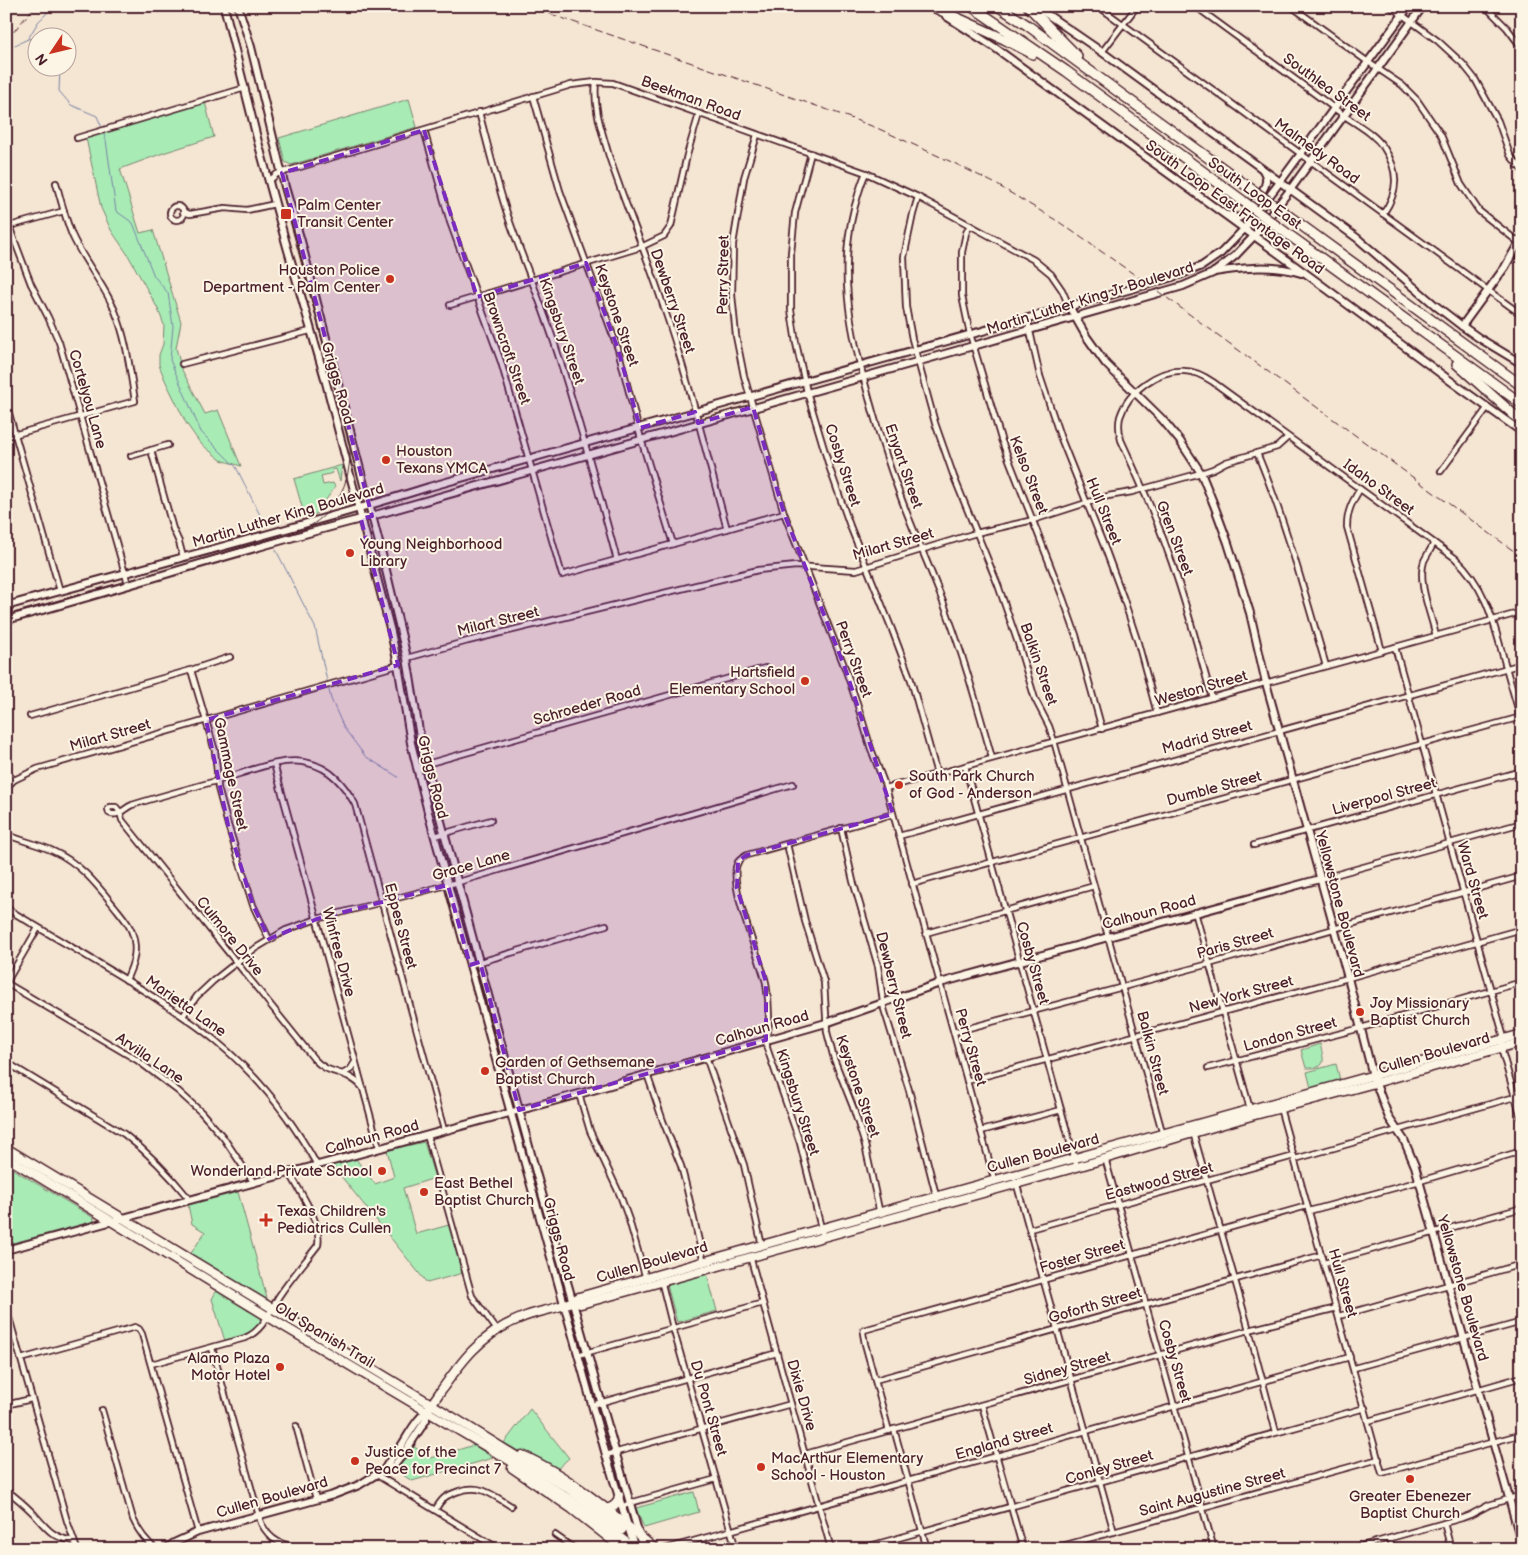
<svg xmlns="http://www.w3.org/2000/svg" width="1528" height="1555" viewBox="0 0 1528 1555" font-family="'Balsamiq Sans',sans-serif">
<style>
.green{fill:#a8ebb5;stroke:#798570}
.lines{fill:none;stroke-linecap:round;stroke-linejoin:round}
.stream{stroke:#7985a4;stroke-width:1}
.street-casing{stroke:#4a1f2b;stroke-width:8}
.secondary-casing{stroke:#4a1f2b;stroke-width:10}
.primary-casing{stroke:#4a1f2b;stroke-width:11}
.highway-casing{stroke:#4a1f2b;stroke-width:12}
.street{stroke:#fcf5e5;stroke-width:4.5}
.secondary{stroke:#fcf5e5;stroke-width:6}
.primary{stroke:#fcf5e5;stroke-width:8}
.highway{stroke:#fcf5e5;stroke-width:9}
.tram{stroke:#4a1f2b;stroke-width:1}
.rail{stroke:#4a1f2b;stroke-width:1;stroke-dasharray:8 4;stroke-linecap:butt}
.highway-bridge-casing{stroke:#4a1f2b;stroke-width:12;stroke-linecap:butt}
.highway-bridge{stroke:#fcf5e5;stroke-width:9}
.marked{fill:#7b2cbf;fill-opacity:0.2;stroke:#7b2cbf;stroke-width:4;stroke-dasharray:10 6;stroke-linejoin:round}
.poi-dot{fill:#c8321e;stroke:#fcf5e5;stroke-width:2}
.labels{text-anchor:middle;stroke-width:4;stroke-linejoin:round;paint-order:stroke}
.street-label{font-size:15px;fill:#4a1f2b;stroke:#fcf5e5}
.poi-label{font-size:15px;fill:#4a1f2b;stroke:#fcf5e5;text-anchor:start}
</style>
<rect width="100%" height="100%" fill="#f5e5d3"/>
<filter id="ink" filterUnits="userSpaceOnUse"><feTurbulence type="fractalNoise" baseFrequency=".02" numOctaves="2"/><feDisplacementMap in="SourceGraphic" scale="10" xChannelSelector="R" yChannelSelector="G"/><feConvolveMatrix kernelMatrix="1 2 1 2 8 2 1 2 1" color-interpolation-filters="sRGB"/></filter>
<g filter="url(#ink)">
<g class="green">
<polygon points="409,99 417,127 291,165 285,162 279,138"/>
<polygon points="205,102 214,137 166,152 120,169 140,233 153,230 181,322 176,348 182,370 205,414 218,410 241,466 221,460 200,443 186,423 165,380 159,365 159,355 163,344 164,325 158,309 128,255 111,230 101,208 86,138"/>
<polygon points="342,465 340,481 336,469 332,470 333,473 321,476 323,485 333,483 335,487 316,514 305,517 294,479"/>
<path d="M1320 1044C1324 1060 1328 1069 1306 1068L1301 1050Z"/>
<polygon points="1336,1064 1340,1080 1311,1088 1307,1072"/>
<polygon points="424,1142 435,1178 403,1188 416,1234 449,1225 463,1273 427,1283 332,1165 356,1159 375,1184 394,1177 387,1150"/>
<polygon points="6,1165 94,1218 94,1221 6,1245"/>
<polygon points="238,1192 268,1302 190,1255 205,1232 192,1224 188,1205"/>
<polygon points="707,1274 717,1311 677,1322 667,1285"/>
<path d="M217 1290 259 1316 262 1317V1322C251 1334 240 1337 225 1341L212 1299Z"/>
<polygon points="530,1409 569,1458 555,1471 504,1443"/>
<polygon points="474,1445 493,1458 412,1481 394,1469 405,1457 413,1446 431,1458"/>
<polygon points="694,1492 699,1512 644,1528 636,1508"/>
</g>
<g class="lines">
<g class="stream">
<polyline points="41,38 43,38"/>
<polyline points="28,39 38,22 54,6"/>
<polyline points="13,46 28,39 38,38"/>
<polyline points="60,68 59,91 71,105 97,116 102,128"/>
<polyline points="103,132 106,140 116,211 133,223 154,276 168,293 173,326 170,360 201,432 236,467 266,527"/>
<polyline points="276,550 315,627 331,699 344,728 365,756 398,777"/>
</g>
<g class="street-casing">
<g id="street">
<polyline points="1098,6 1522,315"/>
<path d="M1195 6C1244 42 1294 78 1342 114 1357 125 1374 133 1384 148 1399 171 1399 191 1383 214"/>
<polyline points="1291,6 1368,62 1402,85 1417,100 1441,135 1461,184 1479,211 1522,245"/>
<polyline points="1390,6 1438,41 1463,64 1475,79 1498,121 1510,155 1522,170"/>
<polyline points="1485,6 1507,28 1522,48"/>
<polyline points="1102,52 1137,6"/>
<path d="M596 82C593 108 602 131 609 156 625 205 646 253 662 302 688 376 706 453 727 529"/>
<polyline points="533,96 560,191 618,349 641,439 673,544"/>
<path d="M479 112C489 150 498 188 511 225 525 264 541 303 554 342 578 414 597 487 617 560"/>
<polyline points="424,130 450,222 501,362 562,575 784,513"/>
<polyline points="757,135 744,178 733,244 732,295 736,336 744,376 784,513 845,668 857,703 871,749 886,788 995,1182"/>
<polyline points="77,138 245,88"/>
<polyline points="811,153 795,213 791,253 791,310 796,343 807,392 830,469 850,526 891,627 911,680 937,774"/>
<path d="M866 173C860 185 858 196 854 209 839 269 849 325 865 383 875 421 886 458 900 495 915 536 934 576 949 618 966 664 979 711 992 758"/>
<polyline points="269,181 277,174 571,85 596,82 613,83 866,173 918,197 1034,260 1051,274 1062,290 1069,306"/>
<polyline points="918,197 913,214 904,257 906,307 912,339 935,423 954,477 998,585 1018,643 1035,699 1049,726 1054,741 1163,1135"/>
<circle cx="177" cy="213" r="7"/>
<polyline points="183,212 190,214 225,208 247,210 275,204"/>
<polyline points="970,225 966,233 962,252 962,296 970,334 1001,439 1063,598 1076,635 1102,729"/>
<polyline points="9,226 31,284 48,317 59,342 128,584"/>
<polyline points="6,227 64,211"/>
<polyline points="450,305 641,247 664,236 671,226 687,155 699,114"/>
<polyline points="1027,318 1040,376 1060,436 1106,551 1123,597 1138,643 1157,713"/>
<polyline points="182,364 310,331"/>
<polyline points="6,403 60,591"/>
<path d="M6 437 135 401C130 371 127 340 115 311 104 284 84 262 72 235 65 218 61 200 56 183"/>
<polyline points="151,450 173,529 179,542 183,557"/>
<path d="M1257 453C1286 522 1305 594 1326 666"/>
<polyline points="131,456 168,445"/>
<polyline points="1441,471 1488,407"/>
<path d="M1360 489C1352 502 1347 511 1347 527L1382 651"/>
<path d="M1434 543C1431 549 1427 555 1424 561 1417 582 1431 614 1436 636"/>
<polyline points="1395,647 1503,1034 1501,1048 1522,1121"/>
<polyline points="407,658 468,641 758,570 796,566 856,570 976,533 1033,520 1108,496 1132,492 1201,473 1213,469 1226,462 1277,447 1288,437"/>
<polyline points="191,670 215,751 217,771 218,788 228,825 253,905 269,939"/>
<path d="M1212 698C1198 649 1186 600 1168 552 1155 514 1138 477 1121 440 1119 432 1118 425 1120 417 1128 391 1158 369 1185 371 1195 371 1204 376 1213 382L1455 558C1488 589 1494 625 1506 667 1511 686 1517 704 1522 723"/>
<polyline points="30,716 191,670 230,657"/>
<polyline points="274,764 379,1147"/>
<polyline points="965,766 1077,1167"/>
<polyline points="416,767 765,668"/>
<polyline points="6,772 14,780"/>
<polyline points="6,788 14,780 37,769 398,665"/>
<polyline points="886,788 1522,612"/>
<polyline points="841,828 853,881 878,966 884,1009 909,1090 937,1199"/>
<path d="M6 834C21 841 38 844 53 851 80 863 97 885 115 907 123 917 132 927 134 940 137 954 132 967 126 980"/>
<polyline points="435,836 491,820"/>
<polyline points="899,836 1522,664"/>
<polyline points="787,844 805,921 824,982 827,1032 834,1059 853,1107 865,1145 880,1214"/>
<polyline points="1254,845 1522,771"/>
<polyline points="1320,879 1522,823"/>
<polyline points="912,884 1521,717"/>
<path d="M6 908C53 937 100 963 146 992 170 1008 195 1023 217 1042 258 1076 291 1118 317 1165"/>
<polyline points="1195,912 1250,1109"/>
<polyline points="926,933 1094,886"/>
<polyline points="470,965 606,925"/>
<polyline points="6,983 137,1060 178,1091 201,1112 223,1137 254,1183"/>
<polyline points="6,983 38,928"/>
<polyline points="183,1016 197,996 213,981 251,951 286,930 317,919 462,881 793,784"/>
<polyline points="954,1032 1209,964 1522,876"/>
<polyline points="706,1057 744,1165 762,1246"/>
<path d="M6 1062 124 1134C150 1154 170 1175 190 1200"/>
<polyline points="1208,1068 1361,1028 1522,982"/>
<polyline points="344,1073 350,1070 355,1062"/>
<polyline points="647,1074 663,1121 681,1166 686,1185 704,1263"/>
<polyline points="967,1081 1348,978 1522,929"/>
<path d="M363 1088C346 1068 330 1077 314 1059L122 820 120 812 116 807H110L108 809 109 813C118 818 124 808 132 805 161 796 190 788 220 780 245 773 282 756 308 763 331 768 344 785 355 804L444 1130"/>
<polyline points="579,1094 590,1131 620,1195 629,1220 646,1279"/>
<polyline points="1280,1108 1382,1473 1522,1434"/>
<polyline points="981,1131 1061,1110"/>
<polyline points="1193,1132 1249,1330 1276,1432"/>
<polyline points="427,1135 472,1296 497,1330"/>
<polyline points="1105,1158 1214,1549"/>
<polyline points="1295,1159 1522,1095"/>
<polyline points="1016,1182 1114,1532"/>
<polyline points="1309,1211 1420,1181 1522,1151"/>
<polyline points="1030,1229 1294,1156"/>
<path d="M823 1236 800 1143 767 1048C766 1038 769 1028 769 1018 769 1006 768 995 766 983 761 960 726 881 738 862 740 859 744 857 747 855L893 814"/>
<polyline points="750,1256 831,1549"/>
<polyline points="1324,1263 1522,1208"/>
<polyline points="661,1280 673,1328 736,1549"/>
<polyline points="6,1307 67,1521 77,1549"/>
<polyline points="1339,1316 1522,1264"/>
<path d="M212 1348 261 1523C272 1544 284 1545 305 1549"/>
<polyline points="578,1355 763,1303"/>
<polyline points="21,1359 132,1328 135,1327 139,1329 142,1334 198,1532"/>
<path d="M151 1364 245 1338C264 1330 269 1312 279 1296 291 1278 305 1262 318 1245 322 1222 300 1193 290 1173"/>
<polyline points="1354,1368 1522,1322"/>
<polyline points="875,1380 1322,1255"/>
<polyline points="6,1405 31,1399"/>
<polyline points="592,1405 777,1353"/>
<polyline points="982,1405 1023,1549"/>
<path d="M102 1410 133 1519C139 1532 145 1541 156 1549"/>
<polyline points="1368,1421 1522,1377"/>
<polyline points="296,1426 316,1499"/>
<polyline points="894,1429 927,1549"/>
<polyline points="889,1431 865,1344 863,1333 864,1330 1307,1206"/>
<polyline points="805,1454 1249,1330 1337,1308"/>
<polyline points="606,1455 791,1404"/>
<polyline points="377,1475 499,1549"/>
<path d="M6 1490C16 1497 25 1505 34 1514 47 1529 52 1537 73 1541"/>
<polyline points="622,1507 630,1503 716,1479"/>
<path d="M435 1510C443 1497 445 1496 459 1491 482 1484 492 1495 511 1506"/>
<polyline points="1444,1523 1451,1549"/>
<polyline points="555,1535 575,1549"/>
<polyline points="1390,1539 1392,1549"/>
<polyline points="665,1549 1350,1357"/>
<polyline points="859,1549 1365,1408"/>
<polyline points="1051,1549 1379,1459"/>
<polyline points="1351,1549 1462,1518 1470,1515 1489,1505 1522,1495"/>
</g>
</g>
<g class="secondary-casing">
<g id="secondary">
<polyline points="224,6 258,142 287,247 324,375 391,632 398,665 411,743 428,812 495,1056 606,1455 635,1549"/>
<polyline points="238,6 251,47 285,187 301,241 385,566 407,658 421,743 435,799 537,1176 643,1549"/>
<polyline points="1035,6 1102,52 1357,238 1436,306 1462,326 1479,338 1522,364"/>
<polyline points="946,16 994,47 1312,278 1452,382 1522,432"/>
<path d="M1228 215 1238 218C1245 216 1266 190 1266 181 1267 177 1265 174 1263 170"/>
<path d="M1214 272C1243 268 1272 264 1301 273"/>
<polyline points="1069,306 1086,336 1106,364 1162,419 1180,441 1201,473 1214,505 1228,543 1250,613 1266,683 1348,978 1373,1076 1389,1118 1404,1140 1415,1166 1522,1544"/>
<polyline points="1462,326 1505,267 1522,237"/>
<path d="M6 606C147 566 289 531 429 487L1142 286 1179 275 1202 266 1221 253 1244 229 1283 178 1409 6"/>
<path d="M6 620C125 588 242 549 361 519L973 346 1183 286 1213 273 1235 256 1254 236 1290 190 1423 6"/>
<polyline points="6,1250 579,1094 826,1023 940,983 1320,879"/>
<path d="M385 1469C388 1461 394 1456 399 1449 408 1437 414 1421 426 1412"/>
<polyline points="166,1549 174,1543 198,1532 333,1495 359,1485 385,1469 393,1467 404,1453 426,1420 426,1412"/>
</g>
</g>
<g class="primary-casing">
<g id="primary">
<polyline points="6,1148 456,1419 569,1489 622,1530"/>
<polyline points="6,1157 285,1327 522,1468 568,1498 626,1542"/>
<polyline points="572,1302 581,1304 1077,1167 1251,1116 1375,1083 1522,1042"/>
<path d="M426 1412C454 1373 473 1337 521 1318 539 1310 563 1309 579 1297L762 1245 1522 1034"/>
<path d="M522 1455C570 1476 615 1515 655 1549"/>
<polyline points="512,1468 572,1509 623,1549"/>
<path d="M606 1509C615 1507 618 1503 619 1495"/>
</g>
</g>
<g class="highway-casing">
<g id="highway">
<polyline points="931,6 1004,39 1033,54"/>
<polyline points="971,6 1066,71 1243,201"/>
<polyline points="998,6 1027,25 1251,189"/>
<polyline points="1028,6 1077,56"/>
<polyline points="1286,214 1522,386"/>
<polyline points="1278,227 1522,404"/>
<polyline points="1457,364 1522,422"/>
</g>
</g>
<use href="#street" class="street"/>
<use href="#secondary" class="secondary"/>
<use href="#primary" class="primary"/>
<use href="#highway" class="highway"/>
<path class="tram" d="M6 615 299 532C335 515 352 485 350 444L283 195"/>
<g class="rail">
<polyline points="527,6 834,112 877,128 956,164 994,183 1059,222 1148,284 1522,557"/>
<polyline points="6,41 35,6"/>
</g>
<g class="highway-bridge-casing">
<g id="highway-bridge">
<polyline points="1251,189 1286,214"/>
<polyline points="1243,201 1278,227"/>
</g>
</g>
<use href="#highway-bridge" class="highway-bridge"/>
</g>
</g>
<path class="marked" d="M424 130 477 297 586 263 618 349 640 428 695 412 698 423 753 407 784 513 845 668 893 814 747 855 738 861 737 888 766 982V1040L519 1110 480 962 470 965 448 885 317 919 269 939 253 905 228 825 206 720 398 665 361 519 372 516 282 173Z"/>
<g class="poi-dot">
<rect x="280" y="208" width="12" height="12" rx="2.5"/>
<circle cx="390" cy="279" r="5"/>
<circle cx="386" cy="460" r="5"/>
<circle cx="350" cy="553" r="5"/>
<circle cx="805" cy="681" r="5"/>
<circle cx="899" cy="785" r="5"/>
<circle cx="1360" cy="1012" r="5"/>
<circle cx="485" cy="1071" r="5"/>
<circle cx="382" cy="1171" r="5"/>
<circle cx="424" cy="1192" r="5"/>
<path d="M263.5 1212.5h5v5h5v5h-5v5h-5v-5h-5v-5h5z"/>
<circle cx="280" cy="1367" r="5"/>
<circle cx="355" cy="1461" r="5"/>
<circle cx="761" cy="1467" r="5"/>
<circle cx="1410" cy="1479" r="5"/>
</g>
<g class="labels">
<g class="street-label">
<text transform="translate(1327 87) rotate(36)" y="5">Southlea Street</text>
<text transform="translate(691 98) rotate(20)" y="5">Beekman Road</text>
<text transform="translate(1317 151) rotate(36)" y="5">Malmedy Road</text>
<text transform="translate(1255 193) rotate(36)" y="5">South Loop East</text>
<text transform="translate(1235 207) rotate(36)" y="5">South Loop East Frontage Road</text>
<text transform="translate(723 275) rotate(-89)" y="5">Perry Street</text>
<text transform="translate(1090 298) rotate(-17)" y="5">Martin Luther King Jr Boulevard</text>
<text transform="translate(673 301) rotate(71)" y="5">Dewberry Street</text>
<text transform="translate(617 315) rotate(71)" y="5">Keystone Street</text>
<text transform="translate(562 331) rotate(71)" y="5">Kingsbury Street</text>
<text transform="translate(507 348) rotate(71)" y="5">Browncroft Street</text>
<text transform="translate(338 383) rotate(74)" y="5">Griggs Road</text>
<text transform="translate(88 399) rotate(74)" y="5">Cortelyou Lane</text>
<text transform="translate(843 465) rotate(72)" y="5">Cosby Street</text>
<text transform="translate(904 466) rotate(71)" y="5">Enyart Street</text>
<text transform="translate(1029 475) rotate(69)" y="5">Kelso Street</text>
<text transform="translate(1379 487) rotate(36)" y="5">Idaho Street</text>
<text transform="translate(1104 511) rotate(68)" y="5">Hull Street</text>
<text transform="translate(288 515) rotate(-16)" y="5">Martin Luther King Boulevard</text>
<text transform="translate(1175 538) rotate(69)" y="5">Gren Street</text>
<text transform="translate(893 544) rotate(-16)" y="5">Milart Street</text>
<text transform="translate(498 621) rotate(-14)" y="5">Milart Street</text>
<text transform="translate(854 659) rotate(70)" y="5">Perry Street</text>
<text transform="translate(1039 664) rotate(71)" y="5">Balkin Street</text>
<text transform="translate(1201 688) rotate(-16)" y="5">Weston Street</text>
<text transform="translate(587 705) rotate(-16)" y="5">Schroeder Road</text>
<text transform="translate(110 735) rotate(-16)" y="5">Milart Street</text>
<text transform="translate(1207 737) rotate(-15)" y="5">Madrid Street</text>
<text transform="translate(231 774) rotate(78)" y="5">Gammage Street</text>
<text transform="translate(433 777) rotate(76)" y="5">Griggs Road</text>
<text transform="translate(1214 788) rotate(-15)" y="5">Dumble Street</text>
<text transform="translate(1384 796) rotate(-15)" y="5">Liverpool Street</text>
<text transform="translate(471 865) rotate(-16)" y="5">Grace Lane</text>
<text transform="translate(1473 880) rotate(74)" y="5">Ward Street</text>
<text transform="translate(1340 904) rotate(75)" y="5">Yellowstone Boulevard</text>
<text transform="translate(1149 912) rotate(-15)" y="5">Calhoun Road</text>
<text transform="translate(401 926) rotate(75)" y="5">Eppes Street</text>
<text transform="translate(230 936) rotate(51)" y="5">Culmore Drive</text>
<text transform="translate(1235 943) rotate(-16)" y="5">Paris Street</text>
<text transform="translate(339 952) rotate(75)" y="5">Winfree Drive</text>
<text transform="translate(1033 963) rotate(74)" y="5">Cosby Street</text>
<text transform="translate(894 985) rotate(76)" y="5">Dewberry Street</text>
<text transform="translate(1241 994) rotate(-15)" y="5">New York Street</text>
<text transform="translate(186 1006) rotate(35)" y="5">Marietta Lane</text>
<text transform="translate(762 1028) rotate(-16)" y="5">Calhoun Road</text>
<text transform="translate(1290 1034) rotate(-15)" y="5">London Street</text>
<text transform="translate(971 1047) rotate(74)" y="5">Perry Street</text>
<text transform="translate(1153 1053) rotate(75)" y="5">Balkin Street</text>
<text transform="translate(1434 1053) rotate(-16)" y="5">Cullen Boulevard</text>
<text transform="translate(150 1058) rotate(34)" y="5">Arvilla Lane</text>
<text transform="translate(858 1086) rotate(71)" y="5">Keystone Street</text>
<text transform="translate(798 1102) rotate(72)" y="5">Kingsbury Street</text>
<text transform="translate(372 1137) rotate(-15)" y="5">Calhoun Road</text>
<text transform="translate(1043 1153) rotate(-15)" y="5">Cullen Boulevard</text>
<text transform="translate(1159 1181) rotate(-15)" y="5">Eastwood Street</text>
<text transform="translate(559 1239) rotate(75)" y="5">Griggs Road</text>
<text transform="translate(1082 1256) rotate(-16)" y="5">Foster Street</text>
<text transform="translate(652 1262) rotate(-16)" y="5">Cullen Boulevard</text>
<text transform="translate(1343 1283) rotate(74)" y="5">Hull Street</text>
<text transform="translate(1463 1288) rotate(74)" y="5">Yellowstone Boulevard</text>
<text transform="translate(1095 1305) rotate(-16)" y="5">Goforth Street</text>
<text transform="translate(325 1335) rotate(31)" y="5">Old Spanish Trail</text>
<text transform="translate(1175 1361) rotate(74)" y="5">Cosby Street</text>
<text transform="translate(1067 1368) rotate(-16)" y="5">Sidney Street</text>
<text transform="translate(802 1395) rotate(74)" y="5">Dixie Drive</text>
<text transform="translate(709 1408) rotate(74)" y="5">Du Pont Street</text>
<text transform="translate(1004 1441) rotate(-16)" y="5">England Street</text>
<text transform="translate(1109 1467) rotate(-16)" y="5">Conley Street</text>
<text transform="translate(1212 1492) rotate(-15)" y="5">Saint Augustine Street</text>
<text transform="translate(272 1497) rotate(-16)" y="5">Cullen Boulevard</text>
</g>
<g class="poi-label">
<text x="297" y="210">Palm Center<tspan x="297" dy="17">Transit Center</tspan></text>
<text x="380" y="275" text-anchor="end">Houston Police<tspan x="380" dy="17">Department - Palm Center</tspan></text>
<text x="396" y="456">Houston<tspan x="396" dy="17">Texans YMCA</tspan></text>
<text x="360" y="549">Young Neighborhood<tspan x="360" dy="17">Library</tspan></text>
<text x="795" y="677" text-anchor="end">Hartsfield<tspan x="795" dy="17">Elementary School</tspan></text>
<text x="909" y="781">South Park Church<tspan x="909" dy="17">of God - Anderson</tspan></text>
<text x="1370" y="1008">Joy Missionary<tspan x="1370" dy="17">Baptist Church</tspan></text>
<text x="495" y="1067">Garden of Gethsemane<tspan x="495" dy="17">Baptist Church</tspan></text>
<text x="372" y="1176" text-anchor="end">Wonderland Private School</text>
<text x="434" y="1188">East Bethel<tspan x="434" dy="17">Baptist Church</tspan></text>
<text x="277" y="1216">Texas Children's<tspan x="277" dy="17">Pediatrics Cullen</tspan></text>
<text x="270" y="1363" text-anchor="end">Alamo Plaza<tspan x="270" dy="17">Motor Hotel</tspan></text>
<text x="365" y="1457">Justice of the<tspan x="365" dy="17">Peace for Precinct 7</tspan></text>
<text x="771" y="1463">MacArthur Elementary<tspan x="771" dy="17">School - Houston</tspan></text>
<text x="1410" y="1501" text-anchor="middle">Greater Ebenezer<tspan x="1410" dy="17">Baptist Church</tspan></text>
</g>
</g>
<rect width="1528" height="1555" fill="none" stroke="#fcf5e5" stroke-width="25"/>
<rect x="12" y="12" width="1503" height="1530" fill="none" stroke="#4a1f2b" stroke-width="2" filter="url(#ink)"/>
<g transform="translate(52 52) rotate(235)"><circle r="24" fill="#fcf5e5" stroke="#b59f9b"/>
<path d="M0-4L9 19L0 12L-9 19Z" fill="#c8321e"/>
<text y="-8" font-size="14" font-weight="bold" text-anchor="middle" fill="#4a1f2b">N</text>
</g>
</svg>
